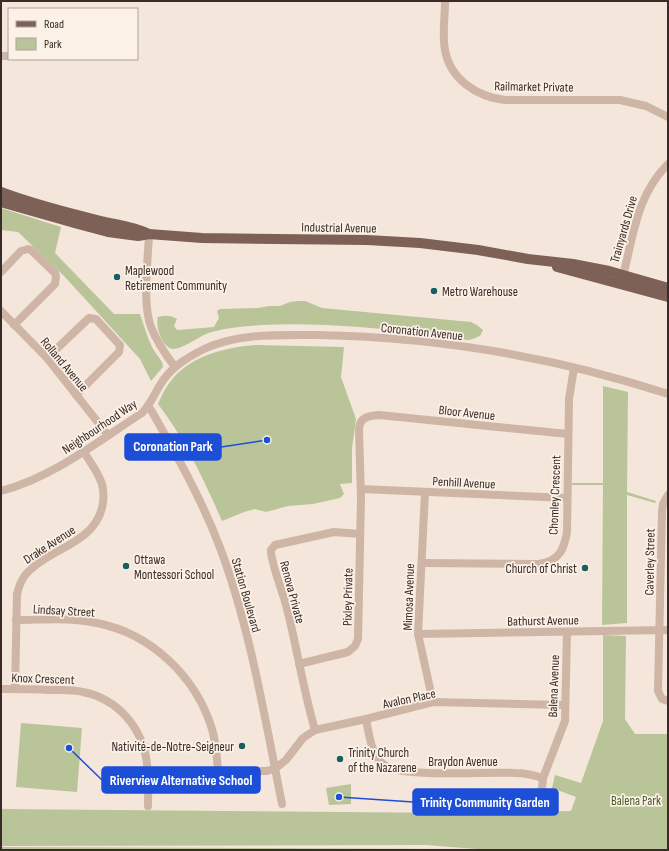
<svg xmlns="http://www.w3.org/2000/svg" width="669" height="851" viewBox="0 0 669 851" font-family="'Sofia Sans Condensed',sans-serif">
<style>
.green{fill:#b9c599}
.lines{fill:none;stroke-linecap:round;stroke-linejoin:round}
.minor{stroke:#ceb5a5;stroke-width:8}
.major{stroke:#7d6156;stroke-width:10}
.poi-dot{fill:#185f5f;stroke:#fbf1e7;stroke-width:1.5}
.labels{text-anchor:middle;stroke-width:3.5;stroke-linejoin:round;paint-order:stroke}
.street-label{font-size:13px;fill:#392b27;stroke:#fbf1e7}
.poi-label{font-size:13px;fill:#392b27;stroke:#fbf1e7;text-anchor:start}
.park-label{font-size:13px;fill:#4b5a28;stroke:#fbf1e7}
.leader{fill:none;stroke:#1d4ed8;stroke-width:1.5}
.callout-dot{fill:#1d4ed8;stroke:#fbf1e7;stroke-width:1.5}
.callout{fill:#1d4ed8;stroke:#1d4ed8;stroke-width:1.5}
.callout-label{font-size:14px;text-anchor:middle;font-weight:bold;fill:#fff}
</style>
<rect width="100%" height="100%" fill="#f4e6da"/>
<g class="green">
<polygon points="1,208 61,227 55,253 114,314 140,314 148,338 153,349 162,362 163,367 151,381 140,359 64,276 18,232 1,230"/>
<path d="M298 301H305L322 308 471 322 477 325 483 330 480 336C476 337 472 340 468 340 455 339 441 334 427 333 372 328 317 322 263 325 247 326 221 328 206 334 197 338 182 349 173 349 162 348 155 326 158 317 165 315 171 315 177 319L174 326 177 330 214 327 219 318 217 311 220 309 258 308 269 306H280L290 302Z"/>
<path d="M256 345 344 347 341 377 356 419 352 448V483L340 484 344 494 340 498 313 504 288 506 266 512 255 509 244 512 222 521C204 480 185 439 158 404 162 394 167 385 174 377 194 355 227 347 256 345Z"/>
<polygon points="603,386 628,392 627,492 656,501 655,503 627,495 627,623 602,625 603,485 572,485 572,483 603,483"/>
<polygon points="603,635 626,636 625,719 635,734 668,734 668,850 1,850 1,847 476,849 426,845 1,846 1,809 458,813 571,811 576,797 552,788 555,775 581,783 603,721"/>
<polygon points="21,723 82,728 77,792 16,787"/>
<polygon points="351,784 351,804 329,805 326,788"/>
</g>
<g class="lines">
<g class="minor">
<path d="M445 1C445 17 442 35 445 50 450 79 477 97 505 100H620L646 106 668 117"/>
<polyline points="1,56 9,56"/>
<path d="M149 234C148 261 142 302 151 327 157 342 165 354 175 367"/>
<polyline points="1,272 21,251 28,249 31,250 55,273 56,276 55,284 14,325"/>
<path d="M622 280C633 239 636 195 668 164"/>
<polyline points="1,311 47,358 108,435"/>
<polyline points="47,358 89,318 96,319 117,342 120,345 119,352 76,395"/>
<path d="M148 407 151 410C176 454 201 498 219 545 250 626 265 719 282 804"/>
<polyline points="361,489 567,498"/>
<path d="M1 491C53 477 97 442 142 413 150 405 154 395 160 385 170 368 186 358 204 349 238 333 279 335 317 335 436 337 555 357 668 394"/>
<polyline points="425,492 418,634 433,702"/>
<polyline points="668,495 663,504 662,511 658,691 662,699 668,701"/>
<path d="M422 563 539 564C559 561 564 550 567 532L569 399 574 368"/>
<path d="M16 620C43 620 71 617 97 623 152 634 196 677 212 729 216 743 217 757 218 771"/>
<polyline points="418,634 668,630"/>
<path d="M299 664 348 652 355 646 358 639 361 498 359 429C360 417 368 416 379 415L568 434"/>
<path d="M1 689C17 689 33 689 50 690 61 690 72 689 83 692 118 699 143 728 147 764 149 778 148 792 148 806"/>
<path d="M15 689 17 594C19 586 21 579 27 573 50 548 93 544 102 508 104 500 104 492 102 484 98 472 90 462 84 452"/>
<path d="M366 719C369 734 371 754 383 764 402 779 487 771 514 773 524 773 534 775 543 778"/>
<path d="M315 730C303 689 297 647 286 605 283 593 270 560 271 550L275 545 334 532 360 534"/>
<polyline points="148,772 267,771 276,768 286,760 303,738 315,730 366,719 433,702 565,705"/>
<polyline points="540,809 543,778 565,721 567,632"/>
</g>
<g class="major">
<path d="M1 192C33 204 68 213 101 221 118 225 133 226 149 234"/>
<polyline points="1,202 78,224 108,232 138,236 149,234 202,238 367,240 420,243 478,250 528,259 573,264 609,271 668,288"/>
<polyline points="557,267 668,297"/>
</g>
</g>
<g class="poi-dot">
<circle cx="117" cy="277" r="4"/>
<circle cx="434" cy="291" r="4"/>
<circle cx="126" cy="566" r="4"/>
<circle cx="585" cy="568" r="4"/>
<circle cx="242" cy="746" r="4"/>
<circle cx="340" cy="759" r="4"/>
</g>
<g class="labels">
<g class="street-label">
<text transform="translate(534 86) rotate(1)" y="5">Railmarket Private</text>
<text transform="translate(339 227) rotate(1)" y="5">Industrial Avenue</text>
<text transform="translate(623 229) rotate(-74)" y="5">Trainyards Drive</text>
<text transform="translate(422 331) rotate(6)" y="5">Coronation Avenue</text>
<text transform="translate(65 364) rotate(50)" y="5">Rolland Avenue</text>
<text transform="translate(467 412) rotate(6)" y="5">Bloor Avenue</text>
<text transform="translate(99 426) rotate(-34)" y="5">Neighbourhood Way</text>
<text transform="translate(464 482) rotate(3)" y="5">Penhill Avenue</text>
<text transform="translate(554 495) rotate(-88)" y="5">Chomley Crescent</text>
<text transform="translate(49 544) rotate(-33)" y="5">Drake Avenue</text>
<text transform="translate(649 562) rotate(-89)" y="5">Caverley Street</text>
<text transform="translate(293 592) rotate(75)" y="5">Renova Private</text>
<text transform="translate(247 595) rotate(74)" y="5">Station Boulevard</text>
<text transform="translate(347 597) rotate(-89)" y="5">Pixley Private</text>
<text transform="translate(408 597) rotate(-88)" y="5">Mimosa Avenue</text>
<text transform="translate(64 610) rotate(3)" y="5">Lindsay Street</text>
<text transform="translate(543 620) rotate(-1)" y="5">Bathurst Avenue</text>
<text transform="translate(43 678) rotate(2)" y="5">Knox Crescent</text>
<text transform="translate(553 686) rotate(-88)" y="5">Balena Avenue</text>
<text transform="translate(409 698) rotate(-12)" y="5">Avalon Place</text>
<text x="463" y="766">Braydon Avenue</text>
</g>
<g class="poi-label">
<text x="125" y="275">Maplewood<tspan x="125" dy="15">Retirement Community</tspan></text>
<text x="442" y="296">Metro Warehouse</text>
<text x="134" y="564">Ottawa<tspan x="134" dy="15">Montessori School</tspan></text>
<text x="577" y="573" text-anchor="end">Church of Christ</text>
<text x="234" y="751" text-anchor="end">Nativité-de-Notre-Seigneur</text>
<text x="348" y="757">Trinity Church<tspan x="348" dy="15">of the Nazarene</tspan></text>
</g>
<g class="park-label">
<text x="636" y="805">Balena Park</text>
</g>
</g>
<path class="leader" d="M267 440L221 447M69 748L102 780M339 797L413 802"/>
<g class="callout-dot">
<circle cx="267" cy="440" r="4"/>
<circle cx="69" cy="748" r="4"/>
<circle cx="339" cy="797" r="4"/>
</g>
<g class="callout">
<rect x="125" y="434" width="96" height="26" rx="4"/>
<rect x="102" y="767" width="158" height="26" rx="4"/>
<rect x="413" y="789" width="145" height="26" rx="4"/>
</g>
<g class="callout-label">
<text x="173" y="451">Coronation Park</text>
<text x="181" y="785">Riverview Alternative School</text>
<text x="485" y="807">Trinity Community Garden</text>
</g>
<rect width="669" height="851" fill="none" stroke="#392b27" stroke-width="4"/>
<rect x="8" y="8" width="130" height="52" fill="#fbf1e7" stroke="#ada29a"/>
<rect x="16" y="21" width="20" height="6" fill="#7d6156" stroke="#ada29a"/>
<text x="44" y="28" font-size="12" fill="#392b27">Road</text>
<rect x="16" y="38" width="20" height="12" fill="#b9c599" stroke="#ada29a"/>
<text x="44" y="48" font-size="12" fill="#392b27">Park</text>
</svg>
